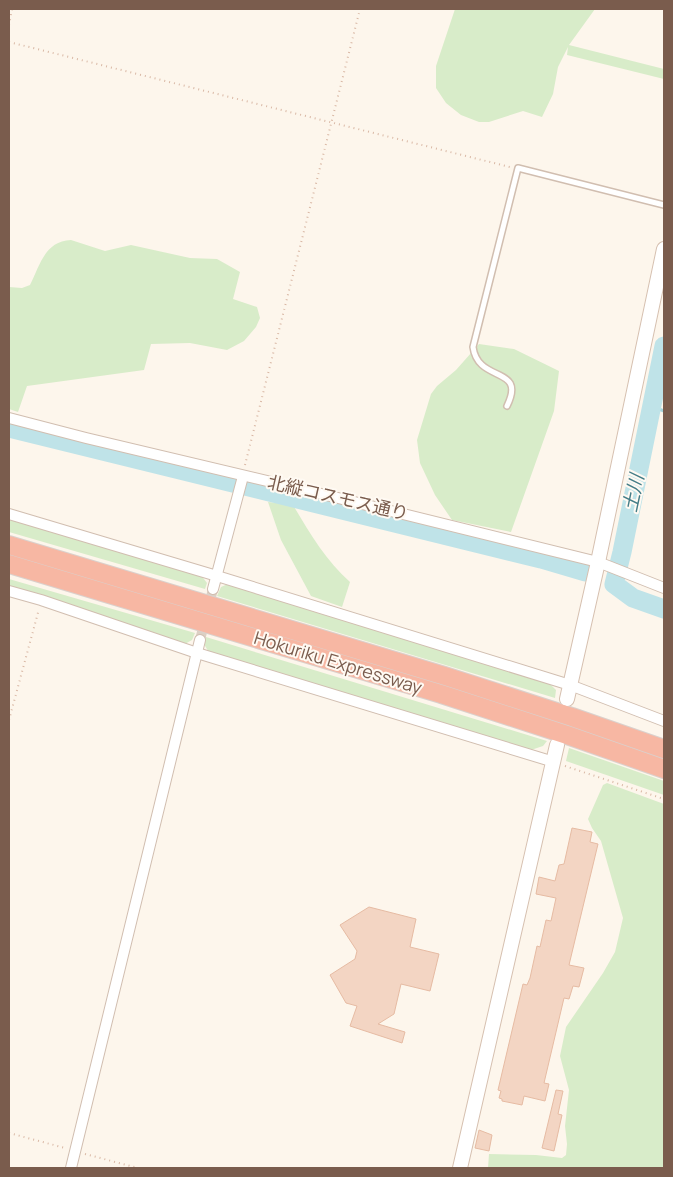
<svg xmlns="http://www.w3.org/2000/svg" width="673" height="1177" viewBox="0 0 673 1177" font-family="Manrope,'Noto Sans JP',sans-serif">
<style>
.green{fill:#d8ecc9}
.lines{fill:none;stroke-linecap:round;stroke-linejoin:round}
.stream{stroke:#a5d3da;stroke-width:3}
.river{stroke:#bfe3e8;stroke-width:19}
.building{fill:#f3d5c3;stroke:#e6bba3}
.street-tunnel{stroke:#dcd0c4;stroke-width:10;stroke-dasharray:10 5;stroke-linecap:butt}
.lane-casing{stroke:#d1beb0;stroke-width:8}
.street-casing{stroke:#d1beb0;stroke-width:12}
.secondary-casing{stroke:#d6c0b0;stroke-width:16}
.highway-casing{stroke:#dad1cd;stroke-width:20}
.path{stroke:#d9b8a5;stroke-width:2;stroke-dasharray:1 4;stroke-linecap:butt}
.lane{stroke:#fff;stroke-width:5}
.street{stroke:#fff;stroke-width:10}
.secondary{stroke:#fff;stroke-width:14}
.highway{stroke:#f7b7a3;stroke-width:18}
.labels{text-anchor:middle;stroke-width:4;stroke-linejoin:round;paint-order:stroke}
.street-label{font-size:18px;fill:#7a5c4d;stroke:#fffaf3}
.water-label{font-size:19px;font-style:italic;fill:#437c86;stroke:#fffaf3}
</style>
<rect width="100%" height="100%" fill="#fdf6ec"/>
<g class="green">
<polygon points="455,9 595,9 569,45 664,69 664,79 567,55 568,47 558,67 553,94 542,117 523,111 489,122 479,122 461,115 446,103 436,88 436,66"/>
<path d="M71 240 105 251 131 245 190 258 217 259 240 272 233 299 257 307 260 318 256 327 244 341 227 350 190 343 151 344 144 370 27 386 18 412 9 409V287L22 288 30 285C40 265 45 241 71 240Z"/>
<polygon points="479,344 514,349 559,371 554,411 511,532 452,520 435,495 420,463 417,440 431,394 437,386 456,370"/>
<path d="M268 502 293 505C309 532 326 561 350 582L342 607 311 596 281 540Z"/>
<polygon points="9,519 200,574 207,583 205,589 9,532"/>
<polygon points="9,579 195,633 192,640 183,645 9,594"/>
<polygon points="230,583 547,681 556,690 555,698 217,596 221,587"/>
<polygon points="206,637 547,741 543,746 531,750 208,651 204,644"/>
<polygon points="569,748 664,781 664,795 566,761"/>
<polygon points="607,783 664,804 664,1168 488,1168 489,1154 536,1155 562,1158 566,1155 567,1144 565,1126 569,1090 560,1056 566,1027 603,973 615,952 623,918 601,841 592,828 588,819 603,785"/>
</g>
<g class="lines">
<polyline class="stream" points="651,406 664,411"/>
<g class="river">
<polyline points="664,346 622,552 614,584 633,598 664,609"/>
<polyline points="9,428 541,559 585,572"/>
</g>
</g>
<g class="building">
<polygon points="572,828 592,832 590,842 598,844 569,965 584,968 579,987 573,986 569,999 564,998 544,1083 549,1084 545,1101 524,1096 522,1105 502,1101 502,1099 499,1098 501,1091 498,1090 523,984 527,985 530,978 537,946 540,947 546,920 551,921 556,898 536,894 539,877 555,881 559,865 564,864"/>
<polygon points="369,907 416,919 410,947 439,954 430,991 401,984 394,1014 378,1024 405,1032 402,1043 350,1026 357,1006 346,1003 330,975 355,959 357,951 340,925"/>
<polygon points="556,1090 563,1091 558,1114 562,1115 554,1151 542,1148"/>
<polygon points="479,1130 492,1135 489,1151 475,1148"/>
</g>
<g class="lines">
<polyline class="street-tunnel" points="200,640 213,589"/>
<g class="lane-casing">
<path id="lane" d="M507 406C527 365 478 384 473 347L518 168 664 205"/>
</g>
<g class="street-casing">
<g id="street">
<polyline points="9,418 86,438 330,496 598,562 664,588"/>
<polyline points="9,514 217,576 570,685 664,721"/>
<polyline points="213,589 242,480"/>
<polyline points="9,591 41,600 197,653 554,762"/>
<polyline points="71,1168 200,640"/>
</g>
</g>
<g class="secondary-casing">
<g id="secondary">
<polyline points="567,699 598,562 664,249"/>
<polyline points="460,1168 557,745"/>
</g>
</g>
<g class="highway-casing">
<g id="highway">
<polyline points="9,545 445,676 572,717 664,749"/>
<polyline points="9,564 441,694 567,735 664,769"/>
</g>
</g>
<g class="path">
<polyline points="9,25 12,9"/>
<polyline points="9,42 510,167"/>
<polyline points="245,465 360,9"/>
<polyline points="9,720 39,609"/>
<polyline points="565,766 664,799"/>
<polyline points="9,1133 65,1148"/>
<polyline points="85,1154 138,1168"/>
</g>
<use href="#lane" class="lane"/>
<use href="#street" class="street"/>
<use href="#secondary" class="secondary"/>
<use href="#highway" class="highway"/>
</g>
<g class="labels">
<g class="street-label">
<text transform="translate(338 498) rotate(13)" y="6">北縦コスモス通り</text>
<text transform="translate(338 663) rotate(17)" y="6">Hokuriku Expressway</text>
</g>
<g class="water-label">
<text transform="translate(633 493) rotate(-78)" y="7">土川</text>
</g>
</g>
<rect width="673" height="1177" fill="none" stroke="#7a5c4d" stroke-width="20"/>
</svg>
